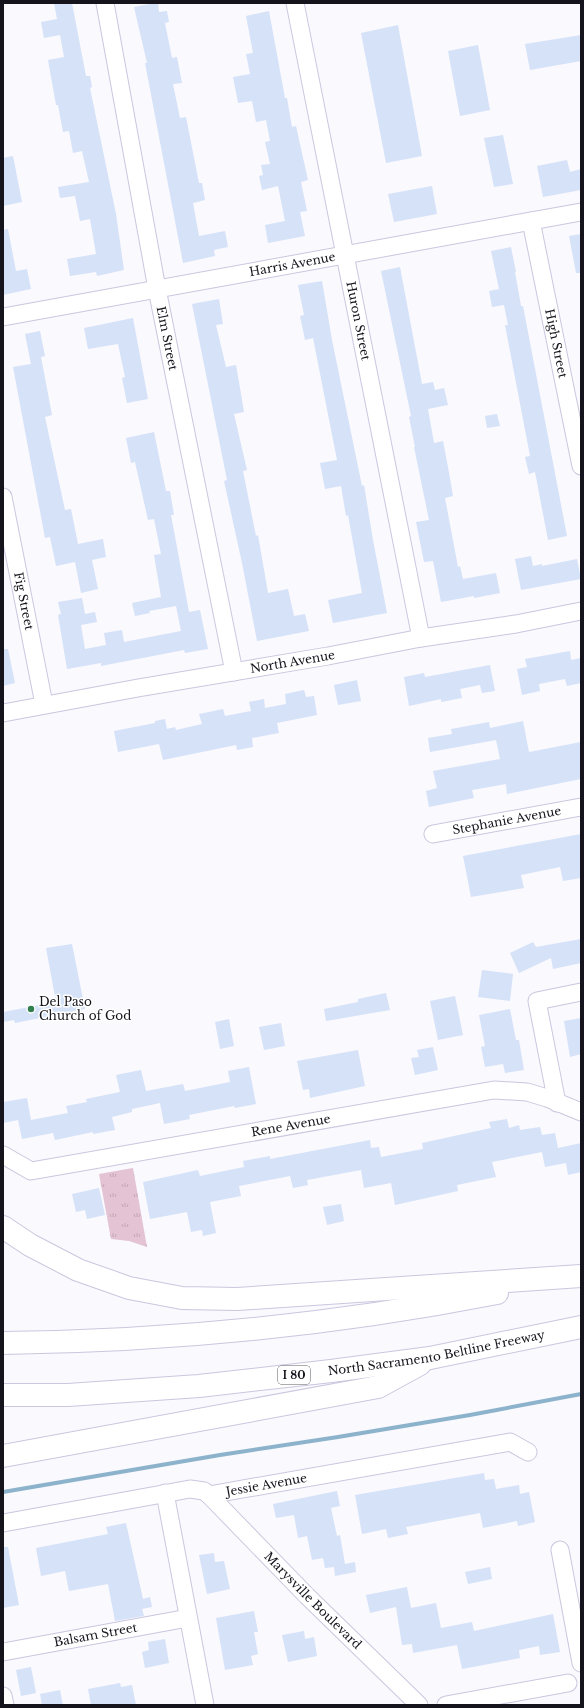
<svg xmlns="http://www.w3.org/2000/svg" width="584" height="1708" viewBox="0 0 584 1708" font-family="'Libre Baskerville',serif">
<style>
.grass{fill:url(#grass-tufts)}
.lines{fill:none;stroke-linecap:round;stroke-linejoin:round}
.stream{stroke:#8cb3cb;stroke-width:4}
.building{fill:#d6e2f8}
.minor-casing{stroke:#cac7de;stroke-width:19}
.highway-casing{stroke:#cac7de;stroke-width:24}
.minor{stroke:#fff;stroke-width:17}
.highway{stroke:#fff;stroke-width:22}
.poi-dot{fill:#33804f;stroke:#fff;stroke-width:1.5}
.labels{text-anchor:middle;stroke-width:3;stroke-linejoin:round;paint-order:stroke}
.shield{fill:#fff;stroke:#5b5a60;stroke-width:1}
.shield-label{font-size:11px;font-weight:bold;fill:#15141c}
.street-label{font-size:12px;fill:#15141c;stroke:#fff}
.poi-label{font-size:12px;fill:#15141c;stroke:#fff;text-anchor:start}
</style>
<defs>
<pattern id="grass-tufts" width="24" height="20" patternUnits="userSpaceOnUse"><rect width="24" height="20" fill="#e4c3d4"/><path d="M3 7l-1-3M5 7V3M7 7l1-3M15 17l-1-3M17 17v-4M19 17l1-3" fill="none" stroke="#c3a7b5"/></pattern>
</defs>
<rect width="100%" height="100%" fill="#f9f9fe"/>
<polygon class="grass" points="133,1168 147,1247 129,1241 111,1239 99,1174"/>
<g class="lines">
<polyline class="stream" points="3,1492 220,1455 338,1437 470,1415 581,1394"/>
</g>
<g class="building">
<polygon points="54,3 72,3 86,76 90,76 92,87 90,88 116,214 124,270 97,276 96,272 70,276 67,259 96,254 90,219 80,221 75,196 60,198 58,187 89,182 82,151 73,153 69,131 63,132 58,105 56,105 48,60 64,57 60,35 44,38 41,22 57,19"/>
<polygon points="155,3 158,3 159,12 167,11 169,22 165,23 172,58 177,57 182,83 173,84 180,118 186,117 199,183 202,183 205,200 193,203 199,236 225,231 228,247 214,250 215,256 183,263 145,63 147,63 134,7"/>
<polygon points="269,11 285,98 287,98 292,127 296,126 308,180 301,182 307,211 300,212 305,236 268,243 265,225 285,221 278,186 262,190 259,176 263,175 261,165 270,164 265,142 270,141 266,120 256,122 252,101 238,103 233,77 250,74 246,54 253,53 246,16"/>
<polygon points="398,25 422,156 386,163 361,33"/>
<polygon points="581,35 581,61 530,70 525,44"/>
<polygon points="478,45 490,110 460,116 448,51"/>
<polygon points="503,135 513,184 494,187 484,138"/>
<polygon points="13,156 22,202 3,206 3,158"/>
<polygon points="567,160 570,172 581,169 581,190 543,197 537,166"/>
<polygon points="432,186 437,214 394,222 388,194"/>
<polygon points="8,229 16,271 27,269 31,289 3,295 3,230"/>
<polygon points="581,234 581,273 576,273 569,236"/>
<polygon points="511,247 516,272 515,272 521,306 523,306 567,536 548,540 535,472 529,474 525,457 530,456 505,325 508,325 504,305 492,307 489,291 499,289 491,251"/>
<polygon points="400,267 422,384 433,382 435,390 444,388 448,405 428,409 434,443 443,441 448,467 453,496 445,498 458,567 460,566 463,579 496,573 500,593 474,598 474,596 441,602 433,561 424,562 416,522 429,520 414,447 415,447 409,417 411,416 381,271"/>
<polygon points="322,281 332,340 362,486 364,485 373,540 387,613 333,623 328,600 362,593 348,515 346,516 341,486 325,489 320,463 337,460 313,338 305,340 300,316 304,315 298,285"/>
<polygon points="219,299 223,324 216,325 226,367 236,365 239,382 244,412 234,414 247,470 243,471 256,536 258,535 268,593 288,589 294,616 305,614 309,631 257,641 242,563 224,481 227,480 192,304"/>
<polygon points="133,318 148,399 127,403 122,378 125,377 118,344 88,349 84,328"/>
<polygon points="40,331 45,356 41,357 52,415 45,417 65,510 71,509 78,544 103,539 106,557 92,560 98,589 81,593 75,562 56,566 50,537 45,538 13,367 31,364 25,334"/>
<polygon points="497,414 500,426 487,428 485,416"/>
<polygon points="154,432 166,491 170,491 174,515 171,515 189,612 200,610 208,649 185,653 184,650 101,666 101,663 67,669 58,615 61,614 58,602 82,598 85,614 95,612 97,622 81,625 85,649 106,645 104,633 122,630 124,642 181,631 176,606 149,611 150,613 135,616 132,603 161,597 154,555 161,554 154,519 148,520 135,462 131,463 126,438"/>
<polygon points="531,556 533,566 542,564 542,566 577,559 581,579 521,590 515,559"/>
<polygon points="3,649 8,649 15,683 3,686"/>
<polygon points="570,651 571,660 581,658 581,683 567,686 565,679 539,684 540,691 522,695 517,669 527,667 525,659"/>
<polygon points="490,665 495,691 482,693 480,685 460,689 462,698 441,702 441,699 409,706 404,677 424,673 425,677"/>
<polygon points="357,680 361,701 338,705 334,685"/>
<polygon points="304,690 306,697 314,696 317,715 277,723 279,733 252,738 253,747 237,750 236,745 163,760 159,744 118,752 114,731 155,723 155,721 165,719 167,729 175,727 176,730 202,724 199,714 223,709 225,716 251,711 249,702 264,699 265,708 286,704 285,694"/>
<polygon points="523,721 529,752 581,742 581,779 507,794 506,784 495,786 472,790 474,798 429,807 426,791 437,788 433,771 500,759 496,740 430,752 428,738 452,734 451,729 489,722 490,728"/>
<polygon points="581,834 581,878 563,881 560,867 521,875 524,888 471,897 463,856"/>
<polygon points="581,939 581,963 553,969 551,958 519,973 510,953 533,942 536,947"/>
<polygon points="72,944 85,1009 15,1023 14,1020 3,1022 3,1012 56,1002 46,948"/>
<polygon points="482,970 513,974 510,1001 478,997"/>
<polygon points="386,993 390,1010 326,1021 324,1009 358,1002 358,999"/>
<polygon points="455,996 463,1035 438,1040 430,1001"/>
<polygon points="510,1009 516,1040 519,1040 524,1070 505,1073 503,1064 485,1067 481,1047 485,1046 479,1015"/>
<polygon points="581,1018 581,1054 570,1057 564,1021"/>
<polygon points="229,1019 234,1046 220,1049 215,1022"/>
<polygon points="281,1023 285,1046 264,1050 259,1027"/>
<polygon points="433,1047 438,1070 415,1075 411,1058 419,1057 417,1050"/>
<polygon points="358,1050 365,1086 310,1098 309,1089 303,1090 297,1061"/>
<polygon points="249,1067 256,1104 235,1108 234,1106 189,1115 190,1119 164,1124 160,1103 132,1109 132,1112 112,1117 115,1130 93,1134 93,1132 55,1140 53,1133 22,1139 18,1120 3,1123 3,1102 27,1098 31,1120 68,1113 66,1106 87,1102 86,1099 120,1092 116,1075 141,1070 146,1091 183,1084 185,1091 230,1082 228,1071"/>
<polygon points="507,1119 509,1128 519,1125 520,1130 540,1127 542,1135 555,1133 558,1148 581,1143 581,1172 568,1175 566,1163 545,1167 542,1152 492,1162 496,1177 457,1185 458,1191 395,1205 391,1183 364,1188 361,1170 307,1180 308,1185 293,1188 290,1176 239,1186 241,1196 210,1202 216,1233 203,1236 202,1230 191,1232 187,1212 150,1219 143,1182 198,1170 200,1176 244,1167 243,1161 270,1156 270,1159 370,1140 371,1148 379,1147 381,1157 423,1149 422,1143 491,1128 489,1122"/>
<polygon points="99,1188 105,1215 87,1219 85,1210 76,1212 72,1194"/>
<polygon points="341,1204 344,1221 327,1225 323,1207"/>
<polygon points="484,1473 485,1480 494,1479 496,1489 519,1485 520,1494 529,1492 535,1522 518,1526 517,1521 483,1528 480,1513 406,1527 408,1534 388,1538 386,1529 362,1534 355,1495"/>
<polygon points="337,1491 340,1506 331,1508 337,1536 340,1535 345,1564 355,1562 356,1572 335,1576 334,1567 325,1568 323,1558 312,1560 307,1536 298,1538 294,1515 276,1518 273,1504"/>
<polygon points="126,1523 143,1599 150,1597 152,1607 142,1609 144,1616 115,1621 108,1584 69,1591 65,1571 41,1576 36,1548 108,1534 106,1527"/>
<polygon points="3,1547 8,1547 19,1605 3,1608"/>
<polygon points="214,1553 215,1562 224,1561 230,1589 207,1594 199,1555"/>
<polygon points="490,1567 492,1579 468,1584 465,1572"/>
<polygon points="407,1587 411,1608 436,1603 441,1628 472,1622 474,1631 553,1614 560,1652 540,1655 539,1646 519,1650 520,1658 462,1669 457,1645 413,1653 412,1644 402,1645 396,1607 370,1613 366,1595"/>
<polygon points="254,1611 258,1632 254,1632 258,1654 251,1656 253,1665 225,1670 216,1618"/>
<polygon points="304,1631 305,1639 314,1637 317,1656 288,1662 282,1635"/>
<polygon points="165,1639 169,1663 145,1668 142,1652 149,1650 148,1642"/>
<polygon points="31,1667 36,1693 21,1696 16,1670"/>
<polygon points="120,1683 121,1687 132,1685 136,1705 91,1705 88,1689"/>
<polygon points="60,1690 63,1705 42,1705 40,1694"/>
</g>
<g class="lines">
<g class="minor-casing">
<g id="minor">
<path id="s1" d="M105 3 157 289 234 672"/>
<path id="s2" d="M295 3 421 638"/>
<path id="s3" d="M531 221 581 466"/>
<path id="s4" d="M3 317 581 212"/>
<path id="s5" d="M3 497 44 704"/>
<path id="s6" d="M3 713 138 688 328 656 421 638 516 624 581 611"/>
<path id="s7" d="M433 834 581 807"/>
<polyline points="557,1103 537,1001 581,992"/>
<path id="s8" d="M3 1155 31 1171 494 1090 527 1092 547 1098 581 1112"/>
<polyline points="165,1493 205,1705"/>
<path id="s9" d="M209 1495 307 1596 419 1705"/>
<path id="s10" d="M3 1523 190 1489 204 1491 209 1495 510 1442 528 1452"/>
<polyline points="560,1550 581,1663"/>
<path id="s11" d="M3 1652 188 1618"/>
<polyline points="3,1696 5,1705"/>
<polyline points="446,1705 568,1683"/>
</g>
</g>
<g class="highway-casing">
<g id="highway">
<polyline points="3,1227 30,1245 78,1270 129,1288 182,1298 237,1299 581,1276"/>
<path d="M3 1343C169 1341 334 1325 497 1293"/>
<path id="s12" d="M3 1395H68L199 1386 331 1371 430 1358 581 1327"/>
<polyline points="3,1456 378,1387 420,1364"/>
</g>
</g>
<use href="#minor" class="minor"/>
<use href="#highway" class="highway"/>
</g>
<circle class="poi-dot" cx="31" cy="1009" r="4"/>
<g class="labels">
<rect class="shield" x="278" y="1366" width="32" height="18" rx="3"/>
<g class="shield-label">
<text x="294" y="1379">I 80</text>
</g>
<g class="street-label">
<text dy="4" stroke="none"><textPath href="#s4" startOffset="294">Harris Avenue</textPath></text>
<text dy="4" stroke="none"><textPath href="#s2" startOffset="324">Huron Street</textPath></text>
<text dy="4" stroke="none"><textPath href="#s1" startOffset="341">Elm Street</textPath></text>
<text dy="4" stroke="none"><textPath href="#s3" startOffset="125">High Street</textPath></text>
<text dy="4" stroke="none"><textPath href="#s5" startOffset="106">Fig Street</textPath></text>
<text dy="4" stroke="none"><textPath href="#s6" startOffset="294">North Avenue</textPath></text>
<text dy="4" stroke="none"><textPath href="#s7" startOffset="75">Stephanie Avenue</textPath></text>
<text dy="4" stroke="none"><textPath href="#s8" startOffset="296">Rene Avenue</textPath></text>
<text dy="4" stroke="none"><textPath href="#s12" startOffset="436">North Sacramento Beltline Freeway</textPath></text>
<text dy="4" stroke="none"><textPath href="#s10" startOffset="269">Jessie Avenue</textPath></text>
<text dy="4" stroke="none"><textPath href="#s9" startOffset="148">Marysville Boulevard</textPath></text>
<text dy="4" stroke="none"><textPath href="#s11" startOffset="94">Balsam Street</textPath></text>
</g>
<g class="poi-label">
<text x="39" y="1006">Del Paso<tspan x="39" dy="14">Church of God</tspan></text>
</g>
</g>
<rect width="584" height="1708" fill="none" stroke="#15141c" stroke-width="8"/>
</svg>
